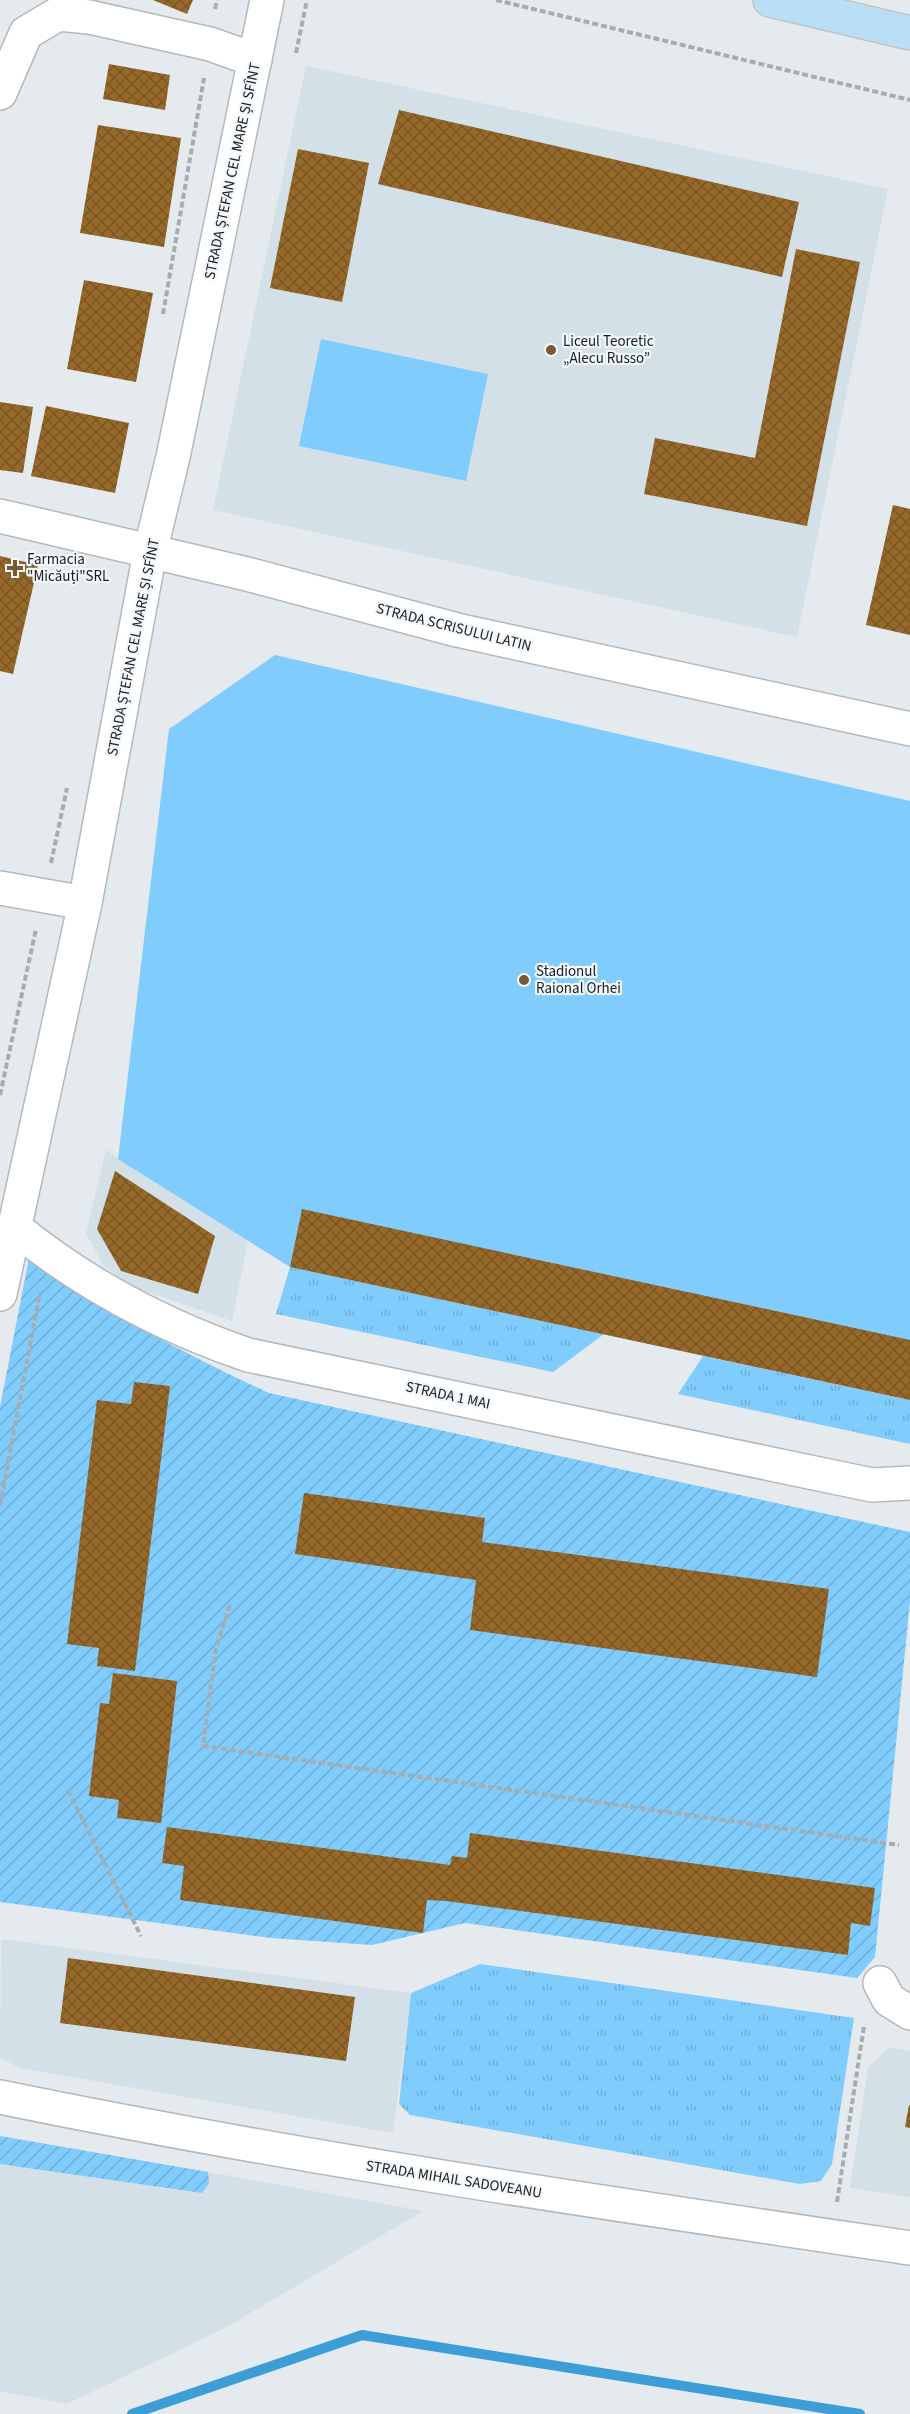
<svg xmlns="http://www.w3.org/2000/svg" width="910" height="2414" viewBox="0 0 910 2414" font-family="'Source Sans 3',sans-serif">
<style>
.built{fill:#d3e0e8}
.grass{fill:url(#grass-tufts)}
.garden{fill:url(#garden-furrows)}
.pitch{fill:#80ccfd}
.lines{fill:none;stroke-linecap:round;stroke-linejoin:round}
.stream{stroke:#3d9ed7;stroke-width:10}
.building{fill:url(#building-cross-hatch)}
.minor-casing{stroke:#b4b9bd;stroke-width:36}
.major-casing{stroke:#c4c4c4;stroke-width:36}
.path{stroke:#a7acae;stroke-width:4;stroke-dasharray:6 3;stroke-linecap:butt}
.minor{stroke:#fff;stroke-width:33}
.major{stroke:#b9dff7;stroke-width:33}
.poi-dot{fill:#79592f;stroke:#f1f7fb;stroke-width:2}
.labels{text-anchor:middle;stroke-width:4.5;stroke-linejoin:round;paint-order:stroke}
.street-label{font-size:15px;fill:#1b1d1e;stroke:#f1f7fb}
.poi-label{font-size:15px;fill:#1b1d1e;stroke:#f1f7fb;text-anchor:start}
</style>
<defs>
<pattern id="grass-tufts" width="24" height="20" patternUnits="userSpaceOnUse" patternTransform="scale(1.5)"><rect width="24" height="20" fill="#80ccfd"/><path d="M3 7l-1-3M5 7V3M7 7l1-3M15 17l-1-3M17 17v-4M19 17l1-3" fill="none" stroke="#6eafd8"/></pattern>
<pattern id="garden-furrows" width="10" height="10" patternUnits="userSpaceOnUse" patternTransform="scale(1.5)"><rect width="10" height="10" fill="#80ccfd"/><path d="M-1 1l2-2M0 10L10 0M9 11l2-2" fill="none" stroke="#6eafd8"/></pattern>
<pattern id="building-cross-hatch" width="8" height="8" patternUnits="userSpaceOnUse" patternTransform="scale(1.5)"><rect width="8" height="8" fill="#96692a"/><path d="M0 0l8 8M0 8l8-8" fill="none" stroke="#7a5623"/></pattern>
</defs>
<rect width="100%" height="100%" fill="#e4eaed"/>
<g class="built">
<polygon points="306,66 888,189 797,637 213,510"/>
<polygon points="106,1150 248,1241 232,1321 133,1287 103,1265 86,1233"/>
<polygon points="1,1939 411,1993 393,2133 20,2068 0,2058"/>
<polygon points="889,2047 910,2051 910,2197 850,2188 868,2068"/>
<polygon points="0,2136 208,2172 423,2211 225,2328 67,2404 0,2391"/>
</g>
<g class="grass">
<polygon points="290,1267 604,1334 553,1372 276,1314"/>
<polygon points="703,1356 910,1400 910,1444 678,1394"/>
<polygon points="480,1964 854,2018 832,2164 821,2181 800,2184 410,2115 399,2104 411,1993"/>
</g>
<g class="garden">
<path d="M29 1258C104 1312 185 1354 269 1393L910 1532V1601L875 1957 857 1978 465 1923 372 1945 271 1938 0 1902V1407Z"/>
<polygon points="0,2136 208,2172 209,2183 202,2193 0,2164"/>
</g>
<g class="pitch">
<polygon points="321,339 488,374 466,481 299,446"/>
<polygon points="275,655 910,801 910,1400 290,1267 118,1159 169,729"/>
</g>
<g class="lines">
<polyline class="stream" points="132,2414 362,2335 860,2414"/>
</g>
<g class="building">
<polygon points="153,0 193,0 187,14"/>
<polygon points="109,64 170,75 165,110 103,99"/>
<polygon points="399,110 799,202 782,277 378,184"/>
<polygon points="98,125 181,138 164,247 80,233"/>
<polygon points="298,149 369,163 342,302 270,288"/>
<polygon points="796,249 860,262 807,526 644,494 655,438 755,458"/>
<polygon points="84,280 153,293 136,382 67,369"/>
<polygon points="0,402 33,407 23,473 0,470"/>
<polygon points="46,406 129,423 115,493 31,476"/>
<polygon points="893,505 910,509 910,635 866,625"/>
<polygon points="0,556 38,565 13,674 0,671"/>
<polygon points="115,1171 215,1236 198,1294 121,1271 97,1229"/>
<polygon points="302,1209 910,1340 910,1400 290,1267"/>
<polygon points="134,1382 170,1386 135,1671 97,1666 99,1648 67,1644 97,1400 131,1404"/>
<polygon points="304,1493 485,1518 482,1542 829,1589 817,1677 470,1630 476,1580 295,1554"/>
<polygon points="113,1673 177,1681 161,1823 117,1818 119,1800 89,1796 100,1703 109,1704"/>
<polygon points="167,1827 450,1865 452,1856 467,1858 470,1833 875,1888 870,1926 851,1923 848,1955 446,1901 427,1900 423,1933 180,1900 184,1866 162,1863"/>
<polygon points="68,1958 355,1997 346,2061 60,2023"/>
<polygon points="909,2105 910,2105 910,2128 905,2127"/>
</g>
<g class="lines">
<g class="minor-casing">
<g id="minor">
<polyline points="0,93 26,33 58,14 89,17 210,44 255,60"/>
<polyline points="0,516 247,574 457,630 910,729"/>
<polyline points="0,888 85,903"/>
<path d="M14 1227C84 1284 163 1326 248 1355L872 1485 910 1483"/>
<polyline points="0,1294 85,903 150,552 173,457 267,0"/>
<polyline points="880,1983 889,2000 910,2013"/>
<path d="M0 2097C301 2159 606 2203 910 2248"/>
</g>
</g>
<g class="major-casing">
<polyline id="major" points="770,0 910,33"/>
</g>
<g class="path">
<polyline points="496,0 910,100"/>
<polyline points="215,9 217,0"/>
<polyline points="296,53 307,0"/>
<polyline points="163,314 204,78"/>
<polyline points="51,863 67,788"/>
<polyline points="0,1095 36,929"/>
<polyline points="0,1506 40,1292"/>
<polyline points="230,1605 216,1648 203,1746 899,1845"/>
<polyline points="68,1790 141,1936"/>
<polyline points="837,2202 864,2026"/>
</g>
<use href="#minor" class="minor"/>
<use href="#major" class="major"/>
</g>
<g class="poi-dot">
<circle cx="551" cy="350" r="6"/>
<path d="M12 559h6v6h6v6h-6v6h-6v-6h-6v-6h6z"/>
<circle cx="524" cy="980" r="6"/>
</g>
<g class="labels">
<g class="street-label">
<text transform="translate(232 171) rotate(-78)" y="5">STRADA ȘTEFAN CEL MARE ȘI SFÎNT</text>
<text transform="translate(454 627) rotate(14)" y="5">STRADA SCRISULUI LATIN</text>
<text transform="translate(133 647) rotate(-79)" y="5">STRADA ȘTEFAN CEL MARE ȘI SFÎNT</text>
<text transform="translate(448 1395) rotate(12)" y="5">STRADA 1 MAI</text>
<text transform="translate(454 2179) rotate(9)" y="5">STRADA MIHAIL SADOVEANU</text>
</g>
<g class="poi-label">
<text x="563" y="346">Liceul Teoretic<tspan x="563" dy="17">„Alecu Russo”</tspan></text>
<text x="27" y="564">Farmacia<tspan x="27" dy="17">"Micăuți"SRL</tspan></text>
<text x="536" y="976">Stadionul<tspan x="536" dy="17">Raional Orhei</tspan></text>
</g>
</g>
</svg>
